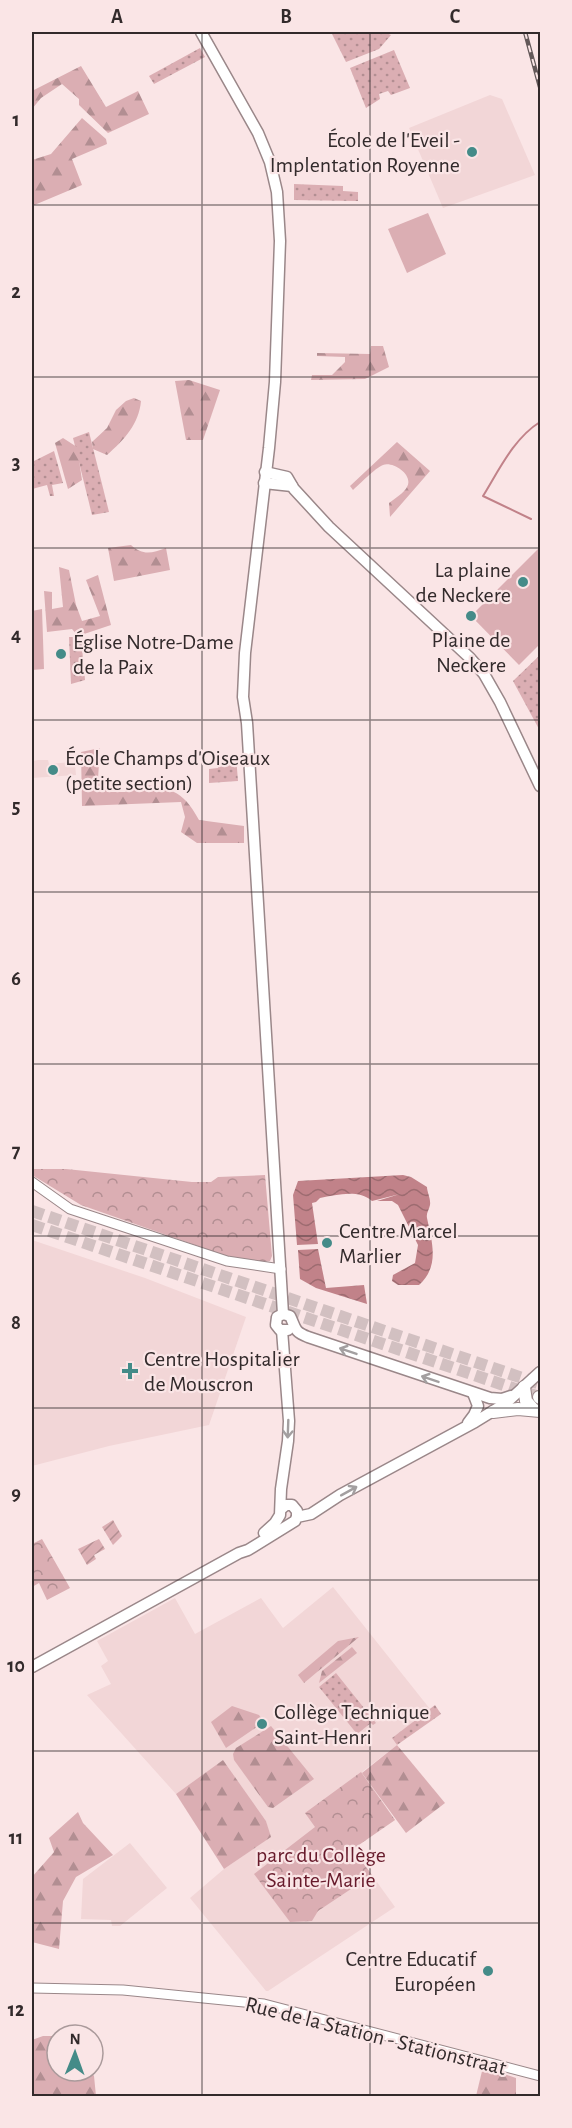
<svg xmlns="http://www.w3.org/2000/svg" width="572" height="2128" viewBox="0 0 572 2128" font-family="'Alegreya Sans',sans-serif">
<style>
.built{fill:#f2d6d7}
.grass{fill:url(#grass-dots)}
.forest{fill:url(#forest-firs)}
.park{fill:url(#park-crowns)}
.garden{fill:url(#garden-furrows)}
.pitch{fill:#dbaeb3}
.water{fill:url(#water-waves)}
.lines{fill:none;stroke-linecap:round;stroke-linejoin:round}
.stream{stroke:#c18289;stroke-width:2}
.trunk-tunnel{stroke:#d2c0c1;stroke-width:12;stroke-dasharray:12 6;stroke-linecap:butt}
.tertiary-casing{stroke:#9a8789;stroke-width:11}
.secondary-casing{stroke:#9a8789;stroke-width:13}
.trunk-casing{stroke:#9a8789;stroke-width:14}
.tertiary{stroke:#fff;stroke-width:9}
.secondary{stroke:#fff;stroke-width:10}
.trunk{stroke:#fff;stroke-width:12}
.rail-casing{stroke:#635859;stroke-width:4.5}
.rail{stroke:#fae5e6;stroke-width:2;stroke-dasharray:7;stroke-linecap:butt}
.oneway{stroke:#a39fa0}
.grid{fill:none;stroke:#322a2b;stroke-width:1.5;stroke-opacity:0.55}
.poi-dot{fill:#448b88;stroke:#fae5e6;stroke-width:2}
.labels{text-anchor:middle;stroke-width:4.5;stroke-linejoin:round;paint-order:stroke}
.poi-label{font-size:22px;fill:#322a2b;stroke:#fae5e6;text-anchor:start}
.park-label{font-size:22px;fill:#671a2b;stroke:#fae5e6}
.street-label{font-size:22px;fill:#322a2b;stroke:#fae5e6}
.neatline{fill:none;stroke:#322a2b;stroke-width:2}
.grid-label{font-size:20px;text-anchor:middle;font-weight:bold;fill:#322a2b}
</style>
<defs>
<pattern id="grass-dots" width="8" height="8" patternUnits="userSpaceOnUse" patternTransform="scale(1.5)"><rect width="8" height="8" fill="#dbaeb3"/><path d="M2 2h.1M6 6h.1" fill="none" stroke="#b28e92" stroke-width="1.8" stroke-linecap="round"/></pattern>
<pattern id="forest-firs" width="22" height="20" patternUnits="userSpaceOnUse" patternTransform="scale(1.5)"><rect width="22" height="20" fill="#dbaeb3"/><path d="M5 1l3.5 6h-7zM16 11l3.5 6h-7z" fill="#b28e92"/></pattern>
<pattern id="park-crowns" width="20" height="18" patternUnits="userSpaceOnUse" patternTransform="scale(1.5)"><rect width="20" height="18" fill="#dbaeb3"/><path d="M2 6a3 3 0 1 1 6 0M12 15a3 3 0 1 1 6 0" fill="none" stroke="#b28e92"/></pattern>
<pattern id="garden-furrows" width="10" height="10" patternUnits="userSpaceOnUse" patternTransform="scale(1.5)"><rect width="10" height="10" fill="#dbaeb3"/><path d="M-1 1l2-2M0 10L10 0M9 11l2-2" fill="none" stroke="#b28e92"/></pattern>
<pattern id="water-waves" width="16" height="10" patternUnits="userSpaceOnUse" patternTransform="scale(1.5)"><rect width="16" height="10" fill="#c18289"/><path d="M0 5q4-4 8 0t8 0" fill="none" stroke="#9d6b70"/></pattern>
</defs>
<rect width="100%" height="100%" fill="#fae5e6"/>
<g class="built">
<polygon points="490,95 502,99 535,175 443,208 409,128"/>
<polygon points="38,760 48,760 49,764 72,762 72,764 75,764 76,775 32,778 33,761"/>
<polygon points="32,1240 145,1278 246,1317 209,1425 109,1446 32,1466"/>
<polygon points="333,1587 430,1709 392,1738 397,1745 362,1772 395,1820 353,1849 395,1907 268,1991 266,1991 190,1898 224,1869 270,1837 266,1821 223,1760 176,1794 87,1695 111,1684 101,1666 108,1661 97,1641 175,1598 195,1634 261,1598 283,1628"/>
<polygon points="130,1843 167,1888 120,1926 112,1926 111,1920 81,1919 83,1879"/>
</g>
<g class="grass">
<polygon points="331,32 384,32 391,35 379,49 346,62"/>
<polygon points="200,48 205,57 154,84 149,76"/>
<polygon points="394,50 410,88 391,95 388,91 379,94 380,99 366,108 350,68"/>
<polygon points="294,184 343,186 343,191 358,192 358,201 294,200"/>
<polygon points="89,432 109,512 92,515 73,438"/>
<polygon points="54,451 63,483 52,485 54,496 50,496 47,485 32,489 32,462"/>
<polygon points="69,637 81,637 85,680 71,684"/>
<polygon points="540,655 540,731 513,681"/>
<polygon points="229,756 236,756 238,781 209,783 209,769 218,768 218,762 227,761"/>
<polygon points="336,1673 376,1723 373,1725 371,1723 357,1734 319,1687"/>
<polygon points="435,1705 441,1714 397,1745 392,1738"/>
</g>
<g class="forest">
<polygon points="81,66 106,107 138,91 149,114 108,133 79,105 79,99 62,84 41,98 32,109 32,91"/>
<polygon points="82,118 106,139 107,144 72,159 82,185 32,206 32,160 51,154"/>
<polygon points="371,346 383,346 389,367 365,379 311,380 312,375 332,375 345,362 345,357 317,356 317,353 370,354"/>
<polygon points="189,380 220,390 203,440 186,440 175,381"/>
<path d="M134 398 141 401C139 424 124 440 107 455L93 449 92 442 107 428 116 410 126 401Z"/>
<polygon points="63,438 77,447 82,480 68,489 55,443"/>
<path d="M397 442 430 471 390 517 389 503C394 499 404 493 407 487 414 475 393 461 383 465 375 468 360 484 353 490L350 486Z"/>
<path d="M131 545C143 556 152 553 166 548L170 570 114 581 108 548Z"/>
<polygon points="59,567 69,570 76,605 82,621 100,616 86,580 98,575 111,625 78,636 72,629 47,632 44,591 52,592 52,609 63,607"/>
<path d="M100 748 98 779 107 792H125L136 783C169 789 182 788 199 820L244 826V843H197L181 832 185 817 181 802 82 806 81 752Z"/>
<polygon points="359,1637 304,1683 298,1675 338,1641"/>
<polygon points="352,1647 357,1653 319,1683 322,1671"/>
<polygon points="232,1706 259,1715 264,1722 226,1748 211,1722"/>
<polygon points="271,1726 314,1779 273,1808 268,1807 234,1760 233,1754 236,1748"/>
<polygon points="397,1745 445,1803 406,1833 362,1773"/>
<polygon points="223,1760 266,1821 271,1837 224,1869 176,1794"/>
<polygon points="78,1812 83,1823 113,1855 76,1877 63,1901 59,1949 32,1942 32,1877 54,1852 49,1838"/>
<polygon points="43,2036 57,2036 57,2071 91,2071 94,2076 96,2096 32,2096 32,2040"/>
<polygon points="483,2067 516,2078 516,2096 476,2096"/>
</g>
<g class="park">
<polygon points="32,1169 66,1169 192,1182 211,1182 218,1177 265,1175 272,1256 270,1261 263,1262 229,1257 81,1205 32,1175"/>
<polygon points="42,1539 70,1588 47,1600 39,1583 32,1587 32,1544"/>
<polygon points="361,1772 395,1820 353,1849 372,1875 318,1911 312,1921 290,1922 254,1874 315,1827 305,1813"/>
</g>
<g class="garden">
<polygon points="113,1520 122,1536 113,1545 102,1527"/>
<polygon points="99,1539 105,1549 94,1555 96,1559 87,1565 78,1549"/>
</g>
<g class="pitch">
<polygon points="428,213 446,254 407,273 388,229"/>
<polygon points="540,547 540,644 519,665 471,616"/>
<polygon points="42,609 44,669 32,670 32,611"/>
</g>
<g class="water">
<path d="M403 1175 411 1177 427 1187C427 1192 431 1199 430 1205 429 1210 426 1213 427 1218 432 1242 440 1266 419 1285H398L392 1281 393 1275 415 1263 418 1245 398 1205 392 1201H377L400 1194 372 1201C358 1189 337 1195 320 1198L316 1202 312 1203 318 1244 297 1245 293 1195 298 1181Z"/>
<polygon points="318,1249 326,1288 364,1285 367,1304 316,1288 300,1279 298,1250"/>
</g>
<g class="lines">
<path class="stream" d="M531 519 483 496C499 470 514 438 540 422"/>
<g class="trunk-tunnel">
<polyline points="32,1211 540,1384"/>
<polyline points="32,1225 539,1397"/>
</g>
<g class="tertiary-casing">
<g id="tertiary">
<polyline points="32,1182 70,1209 227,1261 281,1269"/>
<polyline points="32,1988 123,1990 264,2004 540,2076"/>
</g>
</g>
<g class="secondary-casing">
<g id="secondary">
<polyline points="201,32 258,133 270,162 277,192 280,241 275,382 269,448 245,653 243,697 247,723 283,1314"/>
<polyline points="265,472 287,477 294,489 329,527 470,658 484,674 500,702 540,786"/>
<polyline points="264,483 292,486"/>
<path d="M283 1314 290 1316C296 1328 293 1331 308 1337L490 1398 502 1399 511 1396"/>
<polyline points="283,1314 277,1317 276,1325 280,1330 288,1330"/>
<polyline points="468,1423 474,1415 478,1406 473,1393"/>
<polyline points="281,1509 286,1505 292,1505 297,1511 297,1517"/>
<polyline points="264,1533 275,1523 280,1515 281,1489 288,1441 289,1421 282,1330"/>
<polyline points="32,1667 239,1553 248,1550 295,1521 297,1517 311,1514 340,1495 475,1422 506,1403 540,1372"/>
</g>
</g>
<g class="trunk-casing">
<g id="trunk">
<polyline points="524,1387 526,1401 533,1409"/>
<polyline points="539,1397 540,1398"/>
<polyline points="493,1412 518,1409 540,1411"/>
</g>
</g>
<use href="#tertiary" class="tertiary"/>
<use href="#secondary" class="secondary"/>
<use href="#trunk" class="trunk"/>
<g class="rail-casing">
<polyline id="rail" points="525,32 540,87"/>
</g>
<use href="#rail" class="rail"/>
</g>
<defs><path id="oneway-shaft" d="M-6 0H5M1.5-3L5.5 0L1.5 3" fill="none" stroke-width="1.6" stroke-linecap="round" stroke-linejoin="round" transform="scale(1.5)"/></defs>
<g class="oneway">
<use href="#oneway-shaft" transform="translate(348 1351) rotate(-161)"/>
<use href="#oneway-shaft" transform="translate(430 1379) rotate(-161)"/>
<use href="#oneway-shaft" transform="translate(288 1429) rotate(92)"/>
<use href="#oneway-shaft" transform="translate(349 1491) rotate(-29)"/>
</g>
<path class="grid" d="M202 32V2096M370 32V2096M32 205H540M32 377H540M32 548H540M32 720H540M32 892H540M32 1064H540M32 1236H540M32 1408H540M32 1580H540M32 1751H540M32 1923H540"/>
<g class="poi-dot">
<circle cx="472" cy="152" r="6"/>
<circle cx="523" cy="582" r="6"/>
<circle cx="471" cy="616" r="6"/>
<circle cx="61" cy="654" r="6"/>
<circle cx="53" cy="770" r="6"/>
<circle cx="327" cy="1243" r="6"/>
<path d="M127 1362h6v6h6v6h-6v6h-6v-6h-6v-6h6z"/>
<circle cx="262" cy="1724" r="6"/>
<circle cx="488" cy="1971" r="6"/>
</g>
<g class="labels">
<g class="poi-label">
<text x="460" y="147" text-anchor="end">École de l'Eveil -<tspan x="460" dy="25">Implentation Royenne</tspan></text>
<text x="511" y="577" text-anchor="end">La plaine<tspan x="511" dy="25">de Neckere</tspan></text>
<text x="471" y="647" text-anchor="middle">Plaine de<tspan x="471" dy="25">Neckere</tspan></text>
<text x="73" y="649">Église Notre-Dame<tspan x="73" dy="25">de la Paix</tspan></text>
<text x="65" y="765">École Champs d'Oiseaux<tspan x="65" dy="25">(petite section)</tspan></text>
<text x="339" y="1238">Centre Marcel<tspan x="339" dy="25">Marlier</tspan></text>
<text x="144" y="1366">Centre Hospitalier<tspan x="144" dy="25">de Mouscron</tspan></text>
<text x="274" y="1719">Collège Technique<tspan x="274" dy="25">Saint-Henri</tspan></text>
<text x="476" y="1966" text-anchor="end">Centre Educatif<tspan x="476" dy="25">Européen</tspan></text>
</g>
<g class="park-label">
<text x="321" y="1862">parc du Collège<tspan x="321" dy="25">Sainte-Marie</tspan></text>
</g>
<g class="street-label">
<text transform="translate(376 2035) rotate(14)" y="8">Rue de la Station - Stationstraat</text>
</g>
</g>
<rect width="572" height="2128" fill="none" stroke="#fae5e6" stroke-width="66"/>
<g transform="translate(75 2053) rotate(1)"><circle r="28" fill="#fae5e6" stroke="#aa9a9b" stroke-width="1.5"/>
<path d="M0-4.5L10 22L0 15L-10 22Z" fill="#448b88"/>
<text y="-9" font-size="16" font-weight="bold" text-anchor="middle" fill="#322a2b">N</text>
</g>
<rect x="33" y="33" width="506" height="2062" class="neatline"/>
<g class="grid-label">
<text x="117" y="23">A</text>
<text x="286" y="23">B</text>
<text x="455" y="23">C</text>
<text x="16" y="126">1</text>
<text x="16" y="298">2</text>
<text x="16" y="469">3</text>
<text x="16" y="641">4</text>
<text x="16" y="813">5</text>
<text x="16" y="985">6</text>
<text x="16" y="1157">7</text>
<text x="16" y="1329">8</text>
<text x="16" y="1500">9</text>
<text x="16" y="1672">10</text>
<text x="16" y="1844">11</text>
<text x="16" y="2016">12</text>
</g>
</svg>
